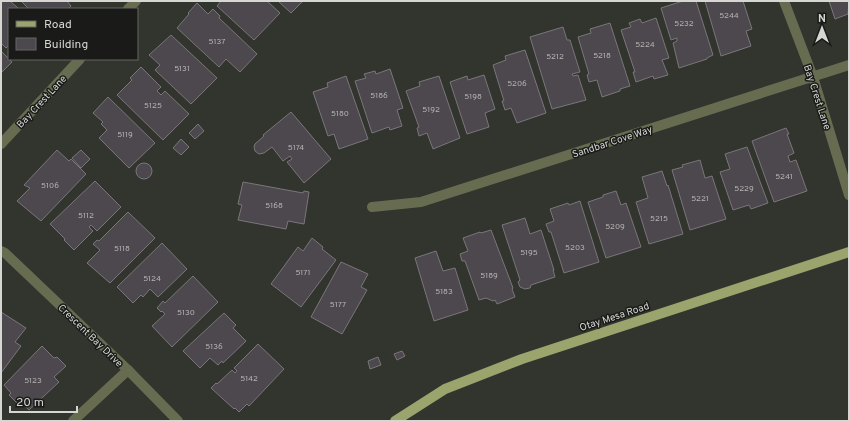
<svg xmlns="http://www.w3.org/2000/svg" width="850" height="422" viewBox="0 0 850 422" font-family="Overpass,sans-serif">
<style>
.building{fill:#4c484d;stroke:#7a767b}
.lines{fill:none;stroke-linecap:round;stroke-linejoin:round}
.minor{stroke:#676c51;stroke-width:10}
.major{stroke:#9aa46c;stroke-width:10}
.labels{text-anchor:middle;stroke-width:3;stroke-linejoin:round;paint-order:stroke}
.number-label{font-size:8px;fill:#b4b2b2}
.street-label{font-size:10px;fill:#d6d6d3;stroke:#1a1b19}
</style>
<rect width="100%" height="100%" fill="#32342e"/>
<g class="building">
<polygon points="1,1 10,1 19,9 9,9 9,45 6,48 1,43"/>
<polygon points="21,1 67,1 71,6 68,9 29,9"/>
<polygon points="221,1 267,1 280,13 254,40 217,6"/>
<polygon points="278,1 303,1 291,13"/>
<polygon points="683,1 696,1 713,55 707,58 707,59 679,68 673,43 677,41 677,38 671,40 661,8"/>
<polygon points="705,1 743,1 752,29 746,31 751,46 721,56"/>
<polygon points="829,1 849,1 848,14 835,19"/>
<polygon points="197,3 208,14 213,9 220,16 219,18 257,54 240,72 226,59 219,67 177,28 189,14 188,13"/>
<polygon points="656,18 669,58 662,60 668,75 654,79 653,76 636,82 633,72 635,72 621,30 631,27 629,23 640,19 642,23"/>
<polygon points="610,23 630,86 620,89 620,91 602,97 597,80 589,82 587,75 589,74 578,37 591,33 590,29"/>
<polygon points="563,27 567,40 570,40 580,72 572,74 573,76 578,75 586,100 552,109 530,37"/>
<polygon points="171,35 217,78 191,104 155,70 160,65 149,55"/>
<polygon points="525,50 546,113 517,123 511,108 505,110 502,101 504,101 493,65 506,60 505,56"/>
<polygon points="1,51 12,62 1,73"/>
<polygon points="141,67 161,87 157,91 161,95 165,91 189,114 163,140 117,95 132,80 130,78"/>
<polygon points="390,69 403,108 397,110 402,126 390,130 389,127 372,133 355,81 366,78 364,74 375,71 376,74"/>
<polygon points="484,75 495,109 485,113 489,127 467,134 450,82 467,76 468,80"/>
<polygon points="346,76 368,139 339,149 334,134 328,136 313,92 328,87 327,83"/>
<polygon points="439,76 460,138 433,149 427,133 419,136 417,128 419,127 406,91 420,86 419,82"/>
<polygon points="108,97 155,143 129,168 99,138 107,130 101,124 103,122 93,113"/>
<polygon points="291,112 331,159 304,183 287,162 292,159 290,156 283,161 272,147 264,153 259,154 255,151 254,147 255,144 264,136 263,135"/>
<polygon points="198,124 204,131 195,139 189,133"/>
<polygon points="786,128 789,134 787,134 794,153 788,156 790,162 796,160 807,191 774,202 752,141"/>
<polygon points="181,139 189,147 181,155 173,148"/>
<polygon points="747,147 768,203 751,209 749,205 733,210 720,172 730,169 725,154"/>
<polygon points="57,150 69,161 71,159 86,174 41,221 17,201 30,188 24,185"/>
<polygon points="81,150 90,159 81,168 72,158"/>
<polygon points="700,160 705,178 712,176 726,219 690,230 672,170 683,167 682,165"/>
<circle cx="144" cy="171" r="8"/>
<polygon points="662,171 667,186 668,185 683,234 649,244 636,202 648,198 642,177"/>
<polygon points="95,181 121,207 97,231 91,225 89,227 93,231 74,250 64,240 65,239 50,224"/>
<polygon points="243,182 303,193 304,191 309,192 304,224 288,221 286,229 238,220 242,205 238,204"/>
<polygon points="616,191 621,205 626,203 641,247 606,258 588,202 603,197 603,195"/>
<polygon points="580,201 599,262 564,273 551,232 549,232 546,224 554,221 550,209 568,203 569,205"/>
<polygon points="128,212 155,238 110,283 87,263 100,250 93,244 97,240 99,241"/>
<polygon points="525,218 530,234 541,230 554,270 553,270 555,277 531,285 530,288 525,289 520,287 518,282 520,280 502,225"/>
<polygon points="491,230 513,288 512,289 515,297 497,304 495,300 493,301 486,298 479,300 465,261 462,261 460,254 468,251 463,238 480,232 481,233"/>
<polygon points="312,238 323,247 322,249 336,260 301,307 271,284 298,247 303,251"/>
<polygon points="162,243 187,269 158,297 150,289 143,297 141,295 133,303 117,287"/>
<polygon points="436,251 443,271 455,268 468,310 434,321 415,258"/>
<polygon points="341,262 368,274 361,287 367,290 342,334 311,317"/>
<polygon points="193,276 218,302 172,347 152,326 165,314 162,311 161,312 157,308 163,301 165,303"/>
<polygon points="1,312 26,328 15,342 21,346 1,373"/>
<polygon points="224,313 236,325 233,328 246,341 223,363 222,361 218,365 210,358 200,368 183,351"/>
<polygon points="258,344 284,369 249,406 247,404 239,412 235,408 234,409 211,388 216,383 217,384 232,370 235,373 237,371 234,368"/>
<polygon points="42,346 54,358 57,357 66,366 54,377 59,382 29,410 20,401 17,403 9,395 11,393 4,385"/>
<polygon points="402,351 405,356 397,360 394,354"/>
<polygon points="378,357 381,365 370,369 368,361"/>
</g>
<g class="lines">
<g class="minor">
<polyline points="784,1 813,77 849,195"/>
<polyline points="128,9 136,1"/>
<polyline points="1,144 80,59"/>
<polyline points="372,207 421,202 849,65"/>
<polyline points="1,251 5,253 128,370 178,421"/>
<polyline points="73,421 128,370"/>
</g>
<polyline class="major" points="395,421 445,389 522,359 849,252"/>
</g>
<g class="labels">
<g class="number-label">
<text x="729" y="18">5244</text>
<text x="684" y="26">5232</text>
<text x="217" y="44">5137</text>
<text x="645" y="47">5224</text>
<text x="602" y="58">5218</text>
<text x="555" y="59">5212</text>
<text x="182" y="71">5131</text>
<text x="517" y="86">5206</text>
<text x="379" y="98">5186</text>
<text x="473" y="99">5198</text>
<text x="153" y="108">5125</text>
<text x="431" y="112">5192</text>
<text x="340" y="116">5180</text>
<text x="125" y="137">5119</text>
<text x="296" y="150">5174</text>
<text x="784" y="179">5241</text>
<text x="50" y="188">5106</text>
<text x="744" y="191">5229</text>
<text x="700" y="201">5221</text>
<text x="274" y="208">5168</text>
<text x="86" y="218">5112</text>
<text x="659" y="221">5215</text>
<text x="615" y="229">5209</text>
<text x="575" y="250">5203</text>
<text x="122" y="251">5118</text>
<text x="529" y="255">5195</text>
<text x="303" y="275">5171</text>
<text x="489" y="278">5189</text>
<text x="152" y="281">5124</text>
<text x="444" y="294">5183</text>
<text x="338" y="307">5177</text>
<text x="186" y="315">5130</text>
<text x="214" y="349">5136</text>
<text x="249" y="381">5142</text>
<text x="33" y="383">5123</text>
</g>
<g class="street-label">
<text transform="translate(818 97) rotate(72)" y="4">Bay Crest Lane</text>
<text transform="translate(41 101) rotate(-47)" y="4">Bay Crest Lane</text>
<text transform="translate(612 141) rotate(-18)" y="4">Sandbar Cove Way</text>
<text transform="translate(614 316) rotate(-18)" y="4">Otay Mesa Road</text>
<text transform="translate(91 335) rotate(44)" y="4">Crescent Bay Drive</text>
</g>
</g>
<rect width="850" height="422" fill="none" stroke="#d6d6d3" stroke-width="4"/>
<rect x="8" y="8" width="130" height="52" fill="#1a1b19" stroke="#656663"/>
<rect x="16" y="21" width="20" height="6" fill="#9aa46c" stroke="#656663"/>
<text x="44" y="28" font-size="12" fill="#d6d6d3">Road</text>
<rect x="16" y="38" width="20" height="12" fill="#4c484d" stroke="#656663"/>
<text x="44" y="48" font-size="12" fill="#d6d6d3">Building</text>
<g transform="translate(822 28)" stroke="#1a1b19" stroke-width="3" paint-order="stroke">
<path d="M0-3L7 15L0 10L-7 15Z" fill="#d6d6d3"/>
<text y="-6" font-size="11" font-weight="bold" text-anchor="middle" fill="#d6d6d3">N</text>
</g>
<path d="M10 406v6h67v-6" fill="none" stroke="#d6d6d3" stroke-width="2"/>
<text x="16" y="406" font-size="12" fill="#d6d6d3" stroke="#1a1b19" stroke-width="3" paint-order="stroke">20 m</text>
</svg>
